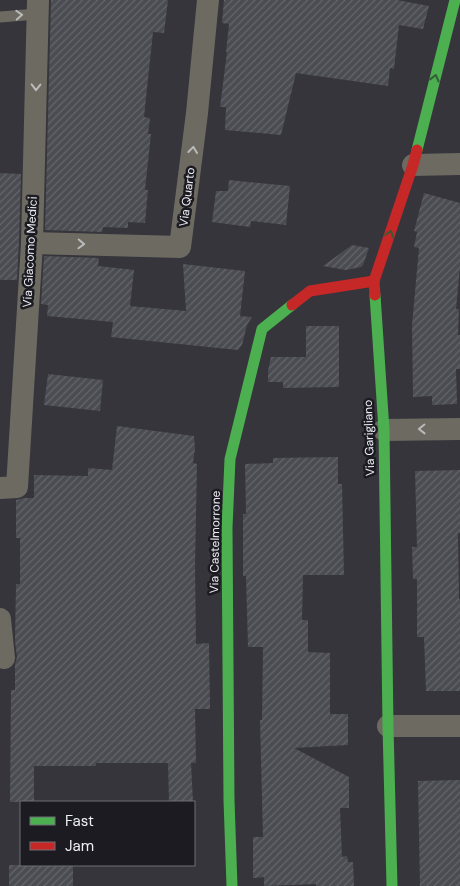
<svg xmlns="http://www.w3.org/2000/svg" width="460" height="886" viewBox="0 0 460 886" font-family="'DM Sans',sans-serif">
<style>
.building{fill:url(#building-hatch)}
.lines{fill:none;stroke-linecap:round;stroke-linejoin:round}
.lane{stroke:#6c6a61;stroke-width:11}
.street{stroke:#6c6a61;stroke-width:22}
.fast{stroke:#4caf50;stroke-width:11}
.jam{stroke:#c62828;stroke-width:11}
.oneway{stroke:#bababa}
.oneway2{stroke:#315e36}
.labels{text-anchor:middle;stroke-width:5;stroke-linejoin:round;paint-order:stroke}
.street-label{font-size:12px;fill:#eeeff6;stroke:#1b1b21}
</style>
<defs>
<pattern id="building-hatch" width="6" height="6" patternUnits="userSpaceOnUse" patternTransform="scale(1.25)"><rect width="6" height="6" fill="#4b4c51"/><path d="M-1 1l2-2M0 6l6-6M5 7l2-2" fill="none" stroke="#65666b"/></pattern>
</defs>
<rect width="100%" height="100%" fill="#35353b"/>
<g class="building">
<polygon points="51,0 168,0 164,33 153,32 144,117 150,118 148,134 151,134 145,190 148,190 145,223 128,222 128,228 103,227 102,232 45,230"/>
<polygon points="224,0 397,0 429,6 423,29 399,25 394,69 390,68 388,86 296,73 281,135 225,130 226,107 220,107 227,52 226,52 229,24 222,23"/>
<polygon points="0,173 21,174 19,242 17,280 0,280"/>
<polygon points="229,180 290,186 286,225 251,221 250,227 212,222 216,191 228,191"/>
<polygon points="424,193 460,203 460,267 456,309 459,309 458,335 460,335 460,369 456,369 457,404 432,405 432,396 413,397 412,325 419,248 414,247 417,232 414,231"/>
<polygon points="352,245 369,248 363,265 361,267 346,270 323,266"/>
<polygon points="44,256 99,258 98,266 134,270 130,306 186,311 183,264 245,271 240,316 252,317 247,325 242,345 238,350 111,337 113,322 47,316 48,305 41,304"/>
<polygon points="306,326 339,326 339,387 283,388 283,382 268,382 268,371 271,357 306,357"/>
<polygon points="48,374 103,380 100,411 44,405"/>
<polygon points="117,426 194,436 195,448 193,463 197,464 195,566 196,644 209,643 210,709 195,709 196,763 191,763 193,802 169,802 168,763 96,763 96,766 34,766 34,802 10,802 11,690 15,690 15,664 17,657 15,641 16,584 20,584 20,538 16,538 16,500 24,498 34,498 34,475 88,476 88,468 112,470"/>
<polygon points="338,457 338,484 342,484 344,575 303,575 302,620 308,620 308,652 330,653 330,714 348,714 348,745 294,748 349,777 349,808 340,808 342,857 347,856 348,862 353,862 354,886 316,886 316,884 264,886 264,877 253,878 253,837 263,837 260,720 262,720 263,647 248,647 246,576 243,576 243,514 246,514 245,464 273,463 273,458"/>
<polygon points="460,470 460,533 458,533 459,599 460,599 460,691 426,691 424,637 417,637 417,579 413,579 412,547 417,547 415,471"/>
<polygon points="460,780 460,886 420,886 418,781"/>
<rect x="9" y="865" width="64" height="21"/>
</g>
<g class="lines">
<polyline class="lane" points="0,17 37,14"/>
<g class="street">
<polyline points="413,165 460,164"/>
<polyline points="32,243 180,247 197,113 208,0"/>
<polyline points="384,430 460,429"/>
<polyline points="0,488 17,487 32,243 38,0"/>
<polyline points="0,619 4,658"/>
<polyline points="388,726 460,726"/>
</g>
<g class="fast">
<polyline points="417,150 455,0"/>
<polyline points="375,295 384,430 388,726 392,886"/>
<polyline points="232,886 229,800 227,528 230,459 262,329 292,305"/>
</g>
<g class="jam">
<polyline points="375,295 374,281 413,165 417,150"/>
<polyline points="292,305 310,291 374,281"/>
</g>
</g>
<defs><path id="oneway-chevron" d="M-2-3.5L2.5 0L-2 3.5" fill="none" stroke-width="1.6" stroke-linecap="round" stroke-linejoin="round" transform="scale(1.25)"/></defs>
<g class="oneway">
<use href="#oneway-chevron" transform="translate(19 15) rotate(-3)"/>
<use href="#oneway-chevron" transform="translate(36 87) rotate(91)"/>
<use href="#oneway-chevron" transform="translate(193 150) rotate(-83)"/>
<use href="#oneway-chevron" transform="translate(81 244) rotate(2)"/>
<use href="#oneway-chevron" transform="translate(422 429) rotate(179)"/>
</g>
<g class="oneway2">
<use href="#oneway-chevron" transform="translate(435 78) rotate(-76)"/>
<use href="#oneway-chevron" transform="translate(390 234) rotate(-72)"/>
</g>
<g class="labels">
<g class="street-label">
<text transform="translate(187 197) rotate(-83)" y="4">Via Quarto</text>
<text transform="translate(30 252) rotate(-87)" y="4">Via Giacomo Medici</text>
<text transform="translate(369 438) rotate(-92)" y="4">Via Garigliano</text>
<text transform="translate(215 542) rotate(-89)" y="4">Via Castelmorrone</text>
</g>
</g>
<rect x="20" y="801" width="175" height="65" fill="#1b1b21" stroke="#6f7076"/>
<rect x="30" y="817" width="25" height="8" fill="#4caf50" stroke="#6f7076"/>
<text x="65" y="826" font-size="15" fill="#eeeff6">Fast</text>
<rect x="30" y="842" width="25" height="8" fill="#c62828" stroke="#6f7076"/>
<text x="65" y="851" font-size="15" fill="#eeeff6">Jam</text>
</svg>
